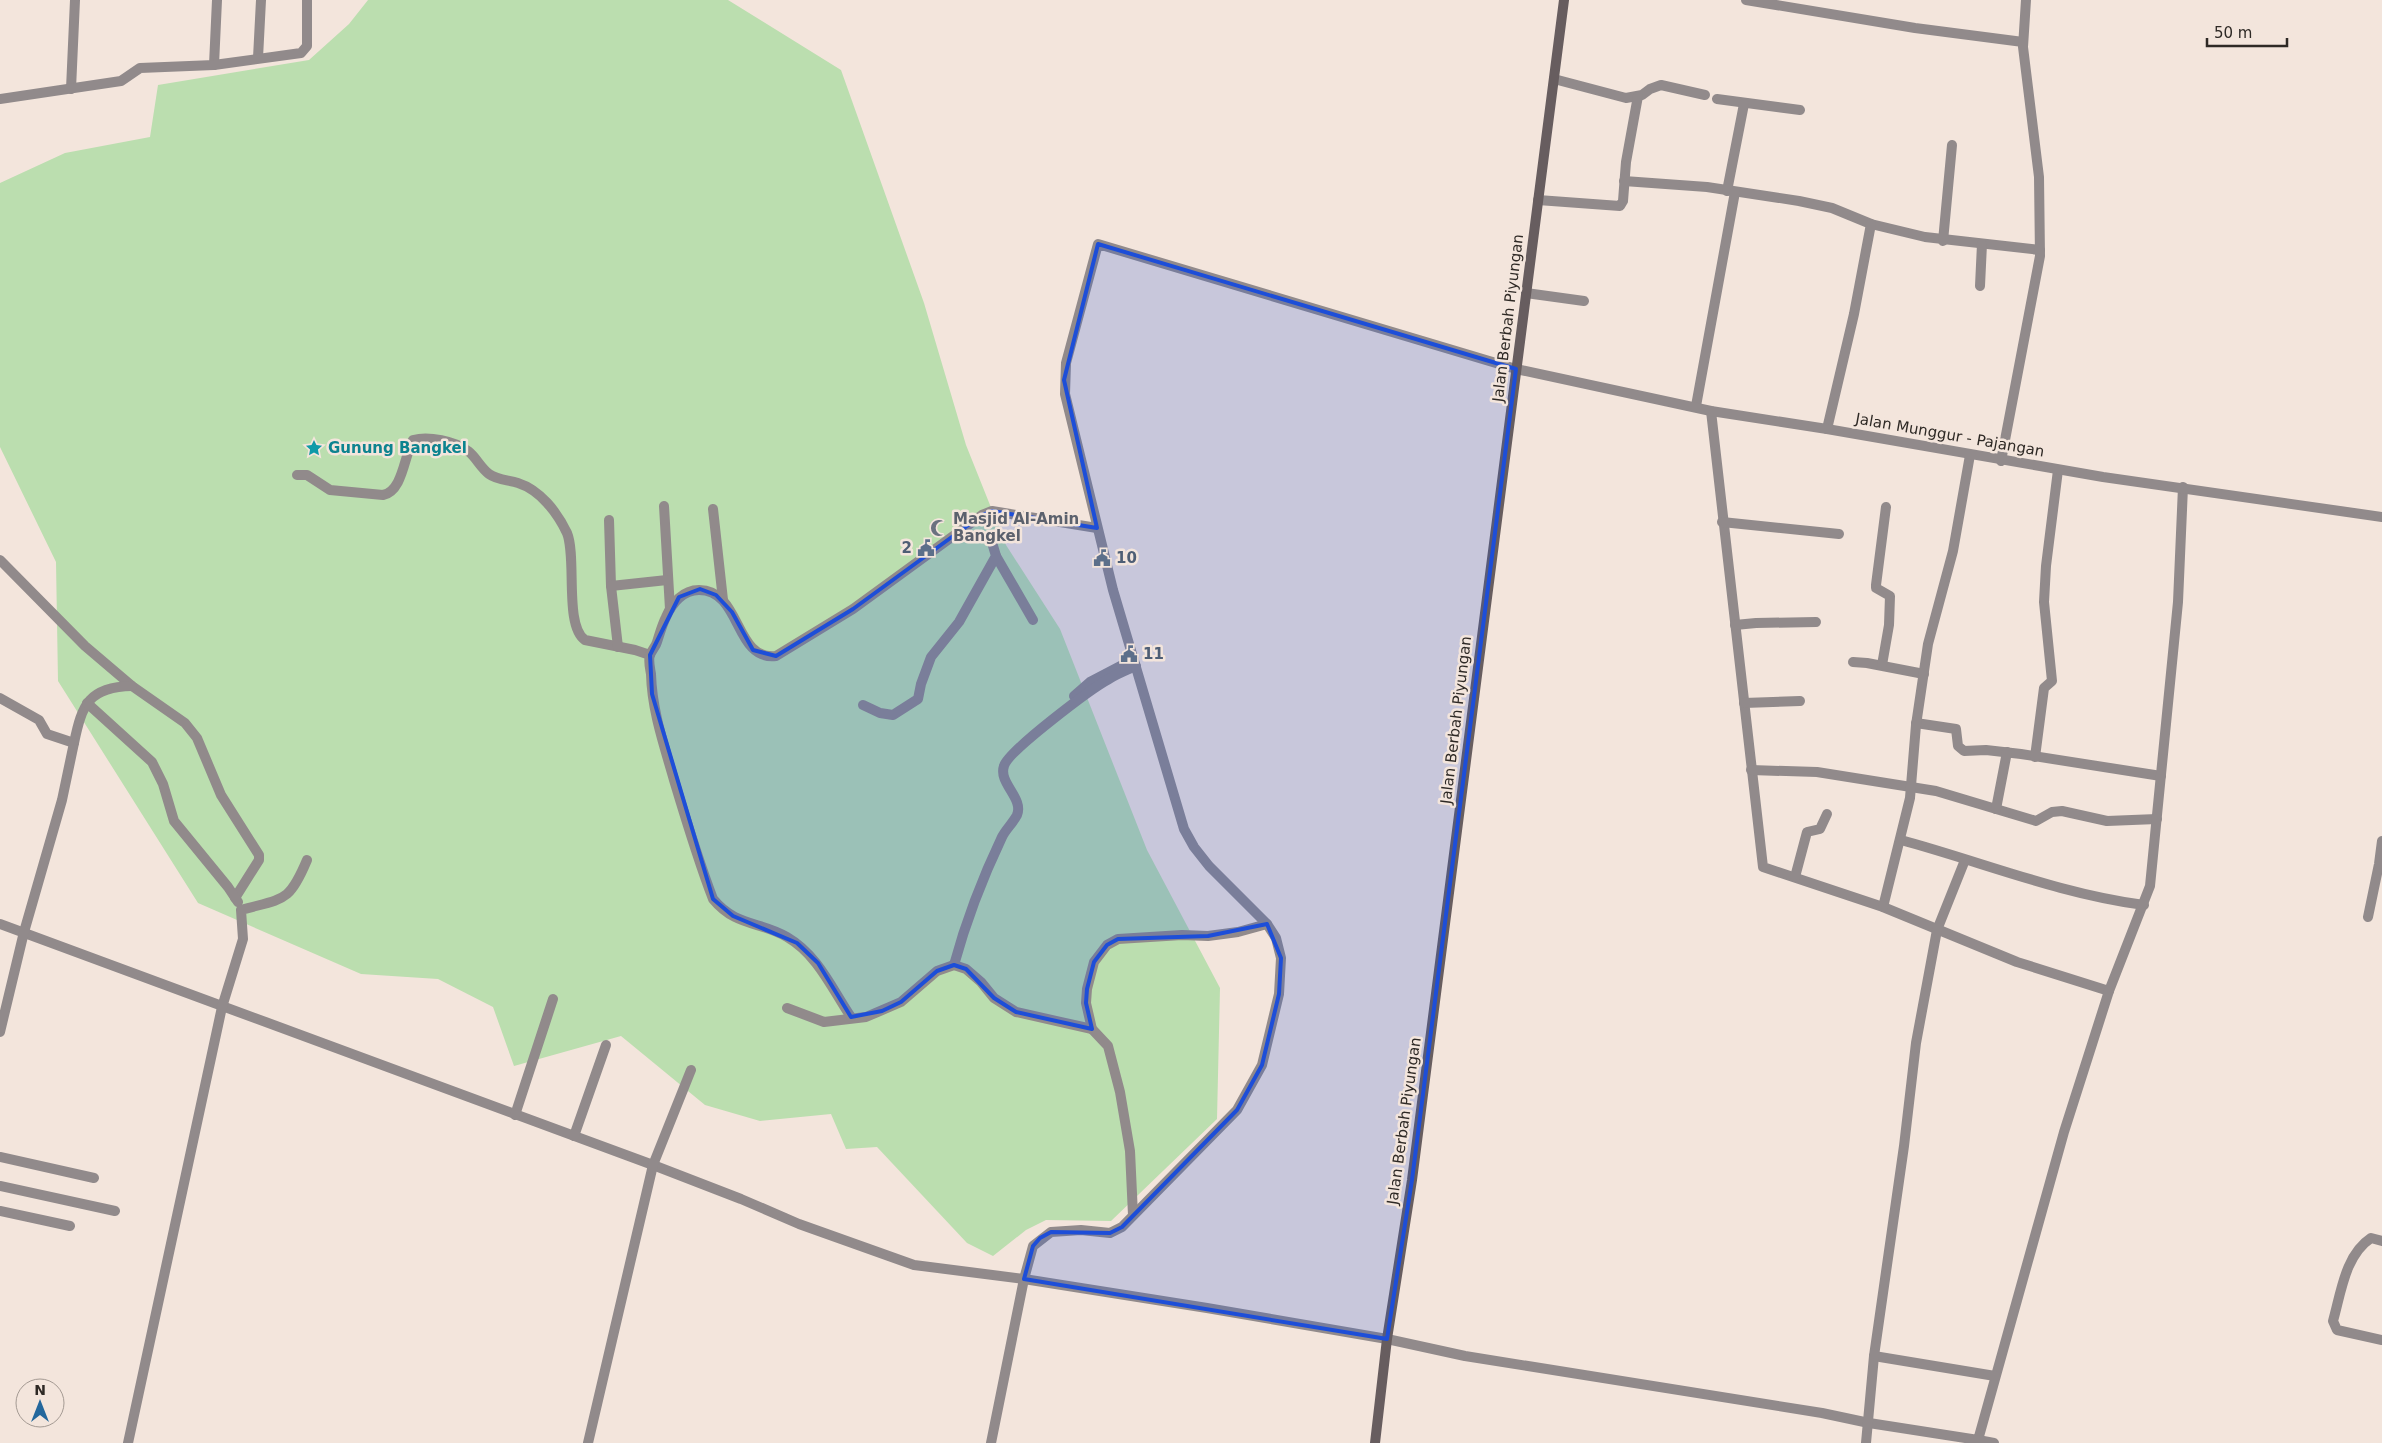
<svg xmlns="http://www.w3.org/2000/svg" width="2382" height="1443" viewBox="0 0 2382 1443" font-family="'DejaVu Sans',sans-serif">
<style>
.green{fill:#bbdeaf}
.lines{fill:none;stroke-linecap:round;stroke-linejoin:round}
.street{stroke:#918a8b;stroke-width:10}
.secondary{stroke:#675d5f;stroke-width:10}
.marked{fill:#1d4ed8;fill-opacity:0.2;stroke:#1d4ed8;stroke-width:4;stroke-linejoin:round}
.labels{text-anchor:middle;stroke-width:5;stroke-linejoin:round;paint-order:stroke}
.street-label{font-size:15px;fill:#2e2925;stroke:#f3e5dc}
.culture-label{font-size:15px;font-weight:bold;fill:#0d838f;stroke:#f3e5dc;text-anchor:start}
.worship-label{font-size:15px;font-weight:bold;fill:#5b616d;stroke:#f3e5dc;text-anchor:start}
.service-label{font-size:15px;font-weight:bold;fill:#4e5e75;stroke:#f3e5dc;text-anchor:start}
</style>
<rect width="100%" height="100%" fill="#f3e5dc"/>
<polygon class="green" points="368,0 728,0 841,70 924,303 966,445 1006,545 1060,629 1147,850 1220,988 1217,1119 1111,1221 1046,1220 1026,1230 993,1256 967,1243 877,1147 846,1149 831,1114 760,1121 705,1105 621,1036 514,1066 493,1007 438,979 361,974 198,903 58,681 56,562 0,447 0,183 65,153 150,137 158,85 309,60 349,24"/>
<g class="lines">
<g class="street">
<polyline points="1746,0 1915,28 2023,42"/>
<polyline points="258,58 261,0"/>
<polyline points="214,65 217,0"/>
<polyline points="1554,79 1626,98 1642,95 1650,89 1661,85 1705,95"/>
<polyline points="71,89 75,0"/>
<polyline points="0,99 121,81 140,68 214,65 301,53 307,46 307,0"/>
<polyline points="1717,99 1800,110"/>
<polyline points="1624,181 1707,187 1799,201 1832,208 1871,224 1925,237 2040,250"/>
<polyline points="1727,191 1744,104"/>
<polyline points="1538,200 1620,206 1623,201 1626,162 1638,96"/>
<polyline points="1943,241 1952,145"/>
<polyline points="1980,286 1982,244"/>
<polyline points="1526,293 1584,301"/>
<polyline points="1696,406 1735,192"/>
<polyline points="1711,411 1763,867 1883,907 2017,962 2109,991"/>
<polyline points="1827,429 1854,314 1871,224"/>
<polyline points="2001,461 2040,256 2039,177 2023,47 2026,0"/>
<path d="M297 475H307L330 490 383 495C403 491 404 456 413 440 429 436 454 441 468 451 476 457 480 467 489 474 497 480 508 480 518 483 540 490 557 512 567 533 577 557 564 626 585 640L635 650 650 655"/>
<polyline points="664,506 670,609"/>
<polyline points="713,509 723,600"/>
<polyline points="609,520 611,586 618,647"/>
<polyline points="1722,522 1839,534"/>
<polyline points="996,556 1033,620"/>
<polyline points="0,560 85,646 132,686 185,723 197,738 221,795 259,855 259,860 235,898"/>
<polyline points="611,586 667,580"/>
<polyline points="1735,625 1756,623 1816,622"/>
<polyline points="1853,662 1867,663 1924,674"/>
<polyline points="1882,665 1889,625 1890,596 1876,588 1876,585 1886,507"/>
<polyline points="1074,696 1090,682 1134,659"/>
<path d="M0 698 39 720 47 734 74 743C82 704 89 687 132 686"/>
<polyline points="87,703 152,762 163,784 174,821 228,887 238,902"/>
<polyline points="1744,703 1800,701"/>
<polyline points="863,705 880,713 893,715 918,699 921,684 931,657 959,622 996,556 991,539"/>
<polyline points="1916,723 1956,729 1958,746 1964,751 1986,750 2021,754 2161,776"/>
<polyline points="2035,757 2044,688 2052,681 2044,602 2046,566 2058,470"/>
<polyline points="1751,770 1817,772 1936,791 2036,821 2052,812 2062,811 2107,821 2157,819"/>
<polyline points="1996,809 2007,752"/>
<path d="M1901 840C1982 862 2060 894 2144 905"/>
<polyline points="1795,877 1807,832 1820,829 1827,814"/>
<polyline points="1883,907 1910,798 1916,725 1928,644 1953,551 1970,455"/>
<polyline points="2368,917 2379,864 2382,841"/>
<polyline points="0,924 653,1165 741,1199 799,1224 914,1265 1024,1279 1207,1308 1387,1339 1465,1356 1822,1413 1869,1423 1978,1440 2064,1132 2109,991 2150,886 2178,602 2183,487"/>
<path d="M954 965C966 921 982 879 1002 837 1006 829 1013 823 1017 815 1024 798 998 783 1004 766 1008 751 1092 688 1109 679 1117 674 1127 670 1136 666"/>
<polyline points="787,1008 824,1022 866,1017 901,1002 937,971 954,965 966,969 981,982 994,998 1016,1012 1092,1029"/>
<path d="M851 1017C832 989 818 955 787 937 760 921 736 927 713 899 698 860 686 820 674 780 664 745 652 711 651 674 650 668 648 660 650 655 652 650 656 646 657 642 660 633 662 625 666 617 672 603 683 590 699 590 742 590 734 661 776 656L853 609 982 515 992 511 1097 528"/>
<polyline points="0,1032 24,932 62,800 74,743"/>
<polyline points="515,1115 553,999"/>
<polyline points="574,1136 606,1045"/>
<polyline points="0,1157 94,1178"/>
<polyline points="0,1186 115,1211"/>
<polyline points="0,1211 70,1226"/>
<polyline points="1133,1215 1130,1151 1120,1092 1108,1046 1092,1029 1086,1003 1087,989 1094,962 1107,945 1118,939 1182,935 1208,936 1238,932 1267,924"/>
<path d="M2382 1241 2371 1238C2345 1255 2341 1293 2333 1321L2337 1330 2382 1340"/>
<polyline points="1874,1356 1995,1376"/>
<path d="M128 1443 222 1007 243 939 241 910C284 898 289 903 307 860"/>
<polyline points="588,1443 653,1165 691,1070"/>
<polyline points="991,1443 1024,1279 1033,1246 1051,1232 1081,1230 1110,1233 1122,1227 1237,1110 1262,1065 1279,994 1281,958 1276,938 1267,924 1209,866 1194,847 1184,829 1113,590 1065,394 1066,363 1098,244 1516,369 1711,411 1827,429 2103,477 2382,517"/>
<polyline points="1866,1443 1874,1356 1904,1146 1916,1043 1937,930 1965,860"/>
<polyline points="1978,1443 1978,1440 1994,1443"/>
</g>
<polyline class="secondary" points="1375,1443 1387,1339 1412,1180 1564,0"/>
</g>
<path class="marked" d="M1098 244 1516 369 1412 1180 1387 1339 1024 1279 1033 1246 1040 1238 1051 1232 1110 1233 1122 1227 1237 1110 1262 1065 1279 994 1281 958 1267 924 1208 936 1118 939 1107 945 1094 962 1087 989 1086 1003 1092 1029 1016 1012 994 998 966 969 954 965 937 971 901 1002 882 1011 851 1017 818 963 797 943 733 916 713 899 652 694 650 655 679 597 700 589 716 595 732 612 753 650 776 656 853 609 982 515 992 511 1097 528 1064 380Z"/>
<defs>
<g id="sight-bare" transform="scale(1.35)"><path d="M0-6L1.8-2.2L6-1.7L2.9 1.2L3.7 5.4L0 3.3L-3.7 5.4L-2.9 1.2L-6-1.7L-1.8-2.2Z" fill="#0f9aa8" stroke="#f3e5dc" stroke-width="2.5" paint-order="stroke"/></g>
<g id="mosque-bare" transform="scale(1.35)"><path d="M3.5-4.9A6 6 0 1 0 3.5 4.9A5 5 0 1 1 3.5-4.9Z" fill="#6b7280" stroke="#f3e5dc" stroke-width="2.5" paint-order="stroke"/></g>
<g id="civic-bare" transform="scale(1.35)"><path d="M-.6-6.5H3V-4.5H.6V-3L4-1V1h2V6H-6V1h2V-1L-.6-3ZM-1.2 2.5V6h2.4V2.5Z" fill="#5c6f8a" stroke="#f3e5dc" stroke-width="2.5" paint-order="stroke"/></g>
</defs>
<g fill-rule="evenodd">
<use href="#sight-bare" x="314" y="448"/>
<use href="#mosque-bare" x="939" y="528"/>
<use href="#civic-bare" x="926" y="548"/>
<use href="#civic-bare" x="1102" y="558"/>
<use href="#civic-bare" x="1129" y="654"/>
</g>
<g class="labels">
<g class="street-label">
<text transform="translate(1508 318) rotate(-83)" y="5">Jalan Berbah Piyungan</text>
<text transform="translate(1950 435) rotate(10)" y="5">Jalan Munggur - Pajangan</text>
<text transform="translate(1456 720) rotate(-83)" y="5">Jalan Berbah Piyungan</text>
<text transform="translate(1404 1121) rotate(-82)" y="5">Jalan Berbah Piyungan</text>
</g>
<g class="culture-label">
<text x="328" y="453">Gunung Bangkel</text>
</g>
<g class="worship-label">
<text x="953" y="524">Masjid Al-Amin<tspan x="953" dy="17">Bangkel</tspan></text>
</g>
<g class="service-label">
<text x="912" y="553" text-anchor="end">2</text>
<text x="1116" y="563">10</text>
<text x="1143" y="659">11</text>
</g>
</g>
<g transform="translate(40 1403)"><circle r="24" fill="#f3e5dc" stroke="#a49a93"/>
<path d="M0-4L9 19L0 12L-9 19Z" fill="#23679c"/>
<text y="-8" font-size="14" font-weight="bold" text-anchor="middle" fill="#2e2925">N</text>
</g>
<path d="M2207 38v8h80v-8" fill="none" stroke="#2e2925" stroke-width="2.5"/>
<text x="2214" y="38" font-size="15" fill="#2e2925" stroke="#f3e5dc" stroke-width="4" paint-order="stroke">50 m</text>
</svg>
